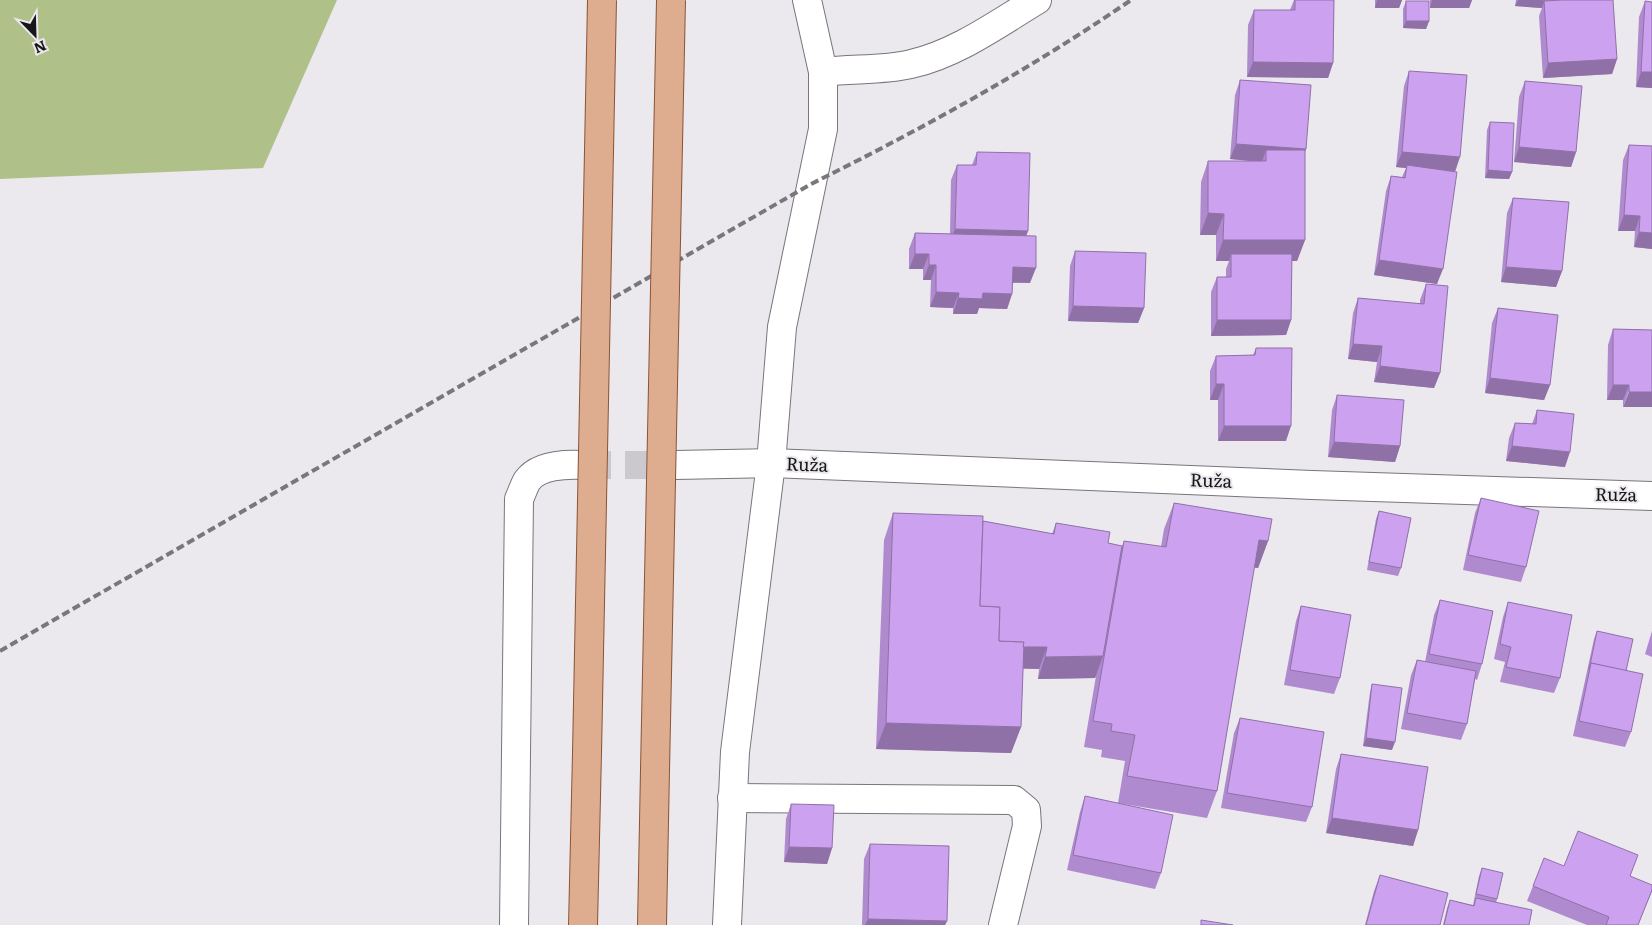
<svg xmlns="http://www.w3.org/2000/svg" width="1652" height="925" viewBox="0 0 1652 925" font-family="Literata,serif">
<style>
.green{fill:#afc189}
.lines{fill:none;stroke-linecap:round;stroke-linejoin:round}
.minor-tunnel{stroke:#cbc8ce;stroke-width:28;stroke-dasharray:28 14;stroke-linecap:butt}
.minor-casing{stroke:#78757b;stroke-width:30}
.primary-casing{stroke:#8a5435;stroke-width:30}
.minor{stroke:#fff;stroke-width:28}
.primary{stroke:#dead8f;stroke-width:28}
.rail{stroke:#79777b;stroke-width:4;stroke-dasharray:8 4;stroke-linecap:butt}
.primary-bridge-casing{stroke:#8a5435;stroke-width:30;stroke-linecap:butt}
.primary-bridge{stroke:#dead8f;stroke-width:28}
.wall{fill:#af8ace}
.shaded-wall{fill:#8f71a7}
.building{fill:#cca1ef;stroke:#8f71a7}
.labels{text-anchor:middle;stroke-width:4;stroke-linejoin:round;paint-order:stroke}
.street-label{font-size:18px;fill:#171618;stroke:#ebe8ee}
</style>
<rect width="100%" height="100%" fill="#ebe8ee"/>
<polygon class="green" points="0,0 337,0 263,168 0,179"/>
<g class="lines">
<polyline class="minor-tunnel" points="583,465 675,465"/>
<g class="minor-casing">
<g id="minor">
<path d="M823 72C852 68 882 71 911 64 956 54 997 24 1037 0"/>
<polyline points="675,465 771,463 1312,485 1652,496"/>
<polyline points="732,798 1014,800 1026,810 1027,826 1003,925"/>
<path d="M514 925 519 499C522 493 524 486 527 481 538 465 566 464 583 465"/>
<polyline points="727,925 735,752 771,463 782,327 823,129 823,72 807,0"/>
</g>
</g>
<g class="primary-casing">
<g id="primary">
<polyline points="583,925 587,753"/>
<polyline points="652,925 655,770"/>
</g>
</g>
<use href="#minor" class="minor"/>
<use href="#primary" class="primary"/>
<path class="rail" d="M0 651 811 184C922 129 1029 70 1131 0"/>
<g class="primary-bridge-casing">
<g id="primary-bridge">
<polyline points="587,753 602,0"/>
<polyline points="655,770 671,0"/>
</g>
</g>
<use href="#primary-bridge" class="primary-bridge"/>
</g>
<g class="wall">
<polygon points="1294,0 1334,0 1333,63 1328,78 1247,77 1248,25 1254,10 1290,10"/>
<polygon points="1375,0 1402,0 1399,8 1375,8"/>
<polygon points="1430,0 1472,0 1469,8 1430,8"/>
<polygon points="1516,0 1551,0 1617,59 1612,74 1543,78 1539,16 1542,8 1515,6"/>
<polygon points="1406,1 1429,21 1426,29 1403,28 1403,9"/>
<polygon points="1645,1 1652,88 1636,87 1639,17"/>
<polygon points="1409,71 1455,172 1437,284 1374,275 1386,191 1391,176 1402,177 1406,168 1396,167 1404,86"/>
<polygon points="1240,80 1305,152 1305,240 1297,261 1292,261 1291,320 1286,335 1211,336 1211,292 1217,277 1226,277 1226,269 1229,261 1216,261 1216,235 1200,235 1201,182 1208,161 1252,161 1230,159 1235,95"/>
<polygon points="1525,81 1576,152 1571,167 1514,162 1519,97"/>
<polygon points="1490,122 1512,172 1509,179 1485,178 1487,130"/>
<polygon points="1629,145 1652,146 1652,249 1634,247 1635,231 1618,231 1623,160"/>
<polygon points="977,152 1028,231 1026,236 1030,283 1013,283 1012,294 1007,309 979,308 977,314 953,314 953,308 930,307 931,280 923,280 923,269 909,269 909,249 915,233 950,234 951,180 957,165 972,165"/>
<polygon points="1513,198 1562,271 1556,287 1501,282 1507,213"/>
<polygon points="1075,251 1144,308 1138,323 1068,321 1070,266"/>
<polygon points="1426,284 1440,373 1434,388 1374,382 1377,362 1348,359 1353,313 1358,298 1420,304 1420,300"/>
<polygon points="1498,308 1550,385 1544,400 1485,393 1492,323"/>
<polygon points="1613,329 1652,330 1623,407 1623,400 1607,400 1608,345"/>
<polygon points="1256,348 1286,441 1218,441 1218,400 1210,400 1210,371 1216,356 1253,355"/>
<polygon points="1337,395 1400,446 1395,462 1328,457 1332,410"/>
<polygon points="1537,410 1565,467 1506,461 1509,438 1515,423 1532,424"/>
<polygon points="1481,498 1526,567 1521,582 1463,570 1475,513"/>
<polygon points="1174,503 1268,541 1258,568 1254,567 1217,791 1207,818 1118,803 1125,761 1101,757 1102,750 1084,747 1096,676 1095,678 1038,679 1039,669 1023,668 1021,727 1011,753 876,749 884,540 893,513 983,521 1052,534 1056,523 1108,543 1122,546 1124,541 1161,547 1164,529"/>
<polygon points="1379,511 1401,568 1398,576 1367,570 1376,519"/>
<polygon points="1440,600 1482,664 1477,680 1475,679 1467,724 1461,740 1401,729 1411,675 1417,660 1425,662 1434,615"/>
<polygon points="1508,602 1560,678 1554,693 1500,682 1505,662 1494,659 1503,617"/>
<polygon points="1301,606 1340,678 1334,694 1284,685 1296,621"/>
<polygon points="1597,631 1626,671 1631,732 1625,747 1573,736 1594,639"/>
<polygon points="1652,631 1652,657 1645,654"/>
<polygon points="1372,684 1392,750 1363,746 1370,692"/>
<polygon points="1240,718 1312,807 1306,822 1221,808 1234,733"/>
<polygon points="1341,754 1418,830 1413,846 1326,833 1336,769"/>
<polygon points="1085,796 1161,873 1155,889 1067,870 1080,812"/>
<polygon points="791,804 832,848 827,864 784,862 786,819"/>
<polygon points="870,844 947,921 945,925 862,925 864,859"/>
<polygon points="1564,866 1630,876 1652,891 1638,925 1587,925 1527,901 1533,886"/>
<polygon points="1482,868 1497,899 1496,903 1529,925 1443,925 1447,908 1450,900 1473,905 1479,876"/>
<polygon points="1380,875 1440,925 1365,925 1374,891"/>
</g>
<g class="shaded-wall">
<polygon points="1377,0 1402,0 1399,8 1375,8"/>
<polygon points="1432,0 1472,0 1469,8 1430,8"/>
<polygon points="1518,0 1540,0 1551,1 1544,1 1542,8 1515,6"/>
<polygon points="1406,21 1429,21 1426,29 1403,28"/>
<polygon points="1617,59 1612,74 1543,78 1548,63"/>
<polygon points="1253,62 1333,63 1328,78 1247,77"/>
<polygon points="1641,72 1652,72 1652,88 1636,87"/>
<polygon points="1236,144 1306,149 1301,164 1266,150 1262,162 1230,159"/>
<polygon points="1519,147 1576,152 1571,167 1514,162"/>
<polygon points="1402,152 1460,157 1455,172 1407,165 1406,168 1396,167"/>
<polygon points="1488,170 1512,172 1509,179 1485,178"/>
<polygon points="1208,213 1224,214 1216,235 1200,235"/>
<polygon points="1624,215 1640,216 1635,231 1618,231"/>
<polygon points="955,229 1028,231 1022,246 949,244"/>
<polygon points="1639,232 1652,233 1652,249 1634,247"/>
<polygon points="1223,240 1305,240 1297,261 1231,261 1231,254 1229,261 1216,261"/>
<polygon points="915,254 929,254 923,269 909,269"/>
<polygon points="1379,260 1443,269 1437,284 1374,275"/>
<polygon points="929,265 936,265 931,280 923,280"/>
<polygon points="1013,267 1036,268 1030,283 1008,282"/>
<polygon points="1506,267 1562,271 1556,287 1501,282"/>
<polygon points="936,292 959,293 953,308 930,307"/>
<polygon points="983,293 1012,294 1007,309 979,308 977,314 953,314 958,298"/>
<polygon points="1073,306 1144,308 1138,323 1068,321"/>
<polygon points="1217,320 1291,320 1286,335 1211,336"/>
<polygon points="1353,344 1382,346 1377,362 1348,359"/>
<polygon points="1380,366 1440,373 1434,388 1374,382"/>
<polygon points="1490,378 1550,385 1544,400 1485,393"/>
<polygon points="1216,384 1224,384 1218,400 1210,400"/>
<polygon points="1613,385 1629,385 1623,400 1607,400"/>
<polygon points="1629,392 1652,392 1652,407 1623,407"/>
<polygon points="1224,426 1291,426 1286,441 1218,441"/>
<polygon points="1334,442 1400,446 1395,462 1328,457"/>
<polygon points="1512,446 1570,452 1565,467 1506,461"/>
<polygon points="1259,540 1268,541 1258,568 1249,567"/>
<polygon points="997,646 1047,647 1039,669 989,668"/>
<polygon points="1103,656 1095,678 1038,679 1045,657"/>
<polygon points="886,723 1021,727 1011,753 876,749"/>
<polygon points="1366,738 1395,742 1392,750 1363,746"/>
<polygon points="1332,818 1418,830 1413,846 1326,833"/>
<polygon points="789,847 832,848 827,864 784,862"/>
<polygon points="868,919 947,921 945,925 865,925"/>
</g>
<g class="building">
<polygon points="1295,0 1334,0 1333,63 1253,62 1254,10 1295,10"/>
<polygon points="1563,0 1613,0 1617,59 1548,63 1544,1"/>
<rect x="1406" y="1" width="23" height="20"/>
<polygon points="1645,1 1652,2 1652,72 1641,72"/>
<polygon points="1409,71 1467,75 1460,157 1402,152"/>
<polygon points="1240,80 1311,85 1306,149 1236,144"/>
<polygon points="1525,81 1582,86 1576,152 1519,147"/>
<polygon points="1490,122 1514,123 1512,172 1488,170"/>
<polygon points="1629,145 1652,146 1652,233 1639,232 1640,216 1624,215"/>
<polygon points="1266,150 1305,150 1305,240 1223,240 1224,214 1208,213 1208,161 1266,161"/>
<polygon points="977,152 1030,153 1028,231 955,229 957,165 976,165"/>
<polygon points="1407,165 1457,172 1443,269 1379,260 1391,176 1405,178"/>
<polygon points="1513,198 1569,202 1562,271 1506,267"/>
<polygon points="915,233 1036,236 1036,268 1013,267 1012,294 983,293 982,299 958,298 959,293 936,292 936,265 929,265 929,254 915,254"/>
<polygon points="1075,251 1146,253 1144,308 1073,306"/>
<polygon points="1231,254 1292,254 1291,320 1217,320 1217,277 1231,277"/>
<polygon points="1426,284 1448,286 1440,373 1380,366 1382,346 1353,344 1358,298 1424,304"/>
<polygon points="1498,308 1558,315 1550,385 1490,378"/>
<polygon points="1613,329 1652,330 1652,392 1629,392 1629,385 1613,385"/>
<polygon points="1256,348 1292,348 1291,426 1224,426 1224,384 1216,384 1216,356 1255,355"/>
<polygon points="1337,395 1404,400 1400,446 1334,442"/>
<polygon points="1537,410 1574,414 1570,452 1512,446 1515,423 1536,424"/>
<polygon points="1481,498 1539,511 1526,567 1468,555"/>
<polygon points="1174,503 1272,519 1268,541 1259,540 1217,791 1127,776 1135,735 1111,731 1112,724 1093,721 1124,541 1166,547"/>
<polygon points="1379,511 1411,518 1401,568 1369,562"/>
<polygon points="893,513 983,516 980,606 1000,607 999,641 1024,642 1021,727 886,723"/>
<polygon points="983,521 1054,534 1056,523 1110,532 1108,543 1122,546 1103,656 1045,657 1047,647 1023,647 1024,642 999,641 1000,607 980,606"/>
<polygon points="1440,600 1493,611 1482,664 1429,654"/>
<polygon points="1508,602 1572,615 1560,678 1506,667 1511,647 1500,644"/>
<polygon points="1301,606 1351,615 1340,678 1290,670"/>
<polygon points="1597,631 1633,639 1626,671 1591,663 1589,670"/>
<polygon points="1417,660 1476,671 1467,724 1407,713"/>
<polygon points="1591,663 1643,674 1631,732 1579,721"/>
<polygon points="1372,684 1402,688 1395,742 1366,738"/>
<polygon points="1240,718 1324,732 1312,807 1227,793"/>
<polygon points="1341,754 1428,767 1418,830 1332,818"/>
<polygon points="1085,796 1173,815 1161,873 1073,855"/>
<polygon points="791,804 834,805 832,848 789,847"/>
<polygon points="1578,831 1638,855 1630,876 1652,885 1652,890 1638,925 1606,925 1609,917 1533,886 1544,858 1564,866"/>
<polygon points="870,844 949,846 947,921 868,919"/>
<polygon points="1482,868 1503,873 1497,899 1476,894"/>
<polygon points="1380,875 1448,893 1440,925 1366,925"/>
<polygon points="1476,898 1532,910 1529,925 1444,925 1450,900 1474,906"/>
<polygon points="1201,920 1233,925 1201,925"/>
</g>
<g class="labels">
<g class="street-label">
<text transform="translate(807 465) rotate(2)" y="6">Ruža</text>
<text transform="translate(1211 481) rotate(2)" y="6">Ruža</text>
<text transform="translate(1616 495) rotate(1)" y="6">Ruža</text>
</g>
</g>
<g transform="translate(35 35) rotate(157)" stroke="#ebe8ee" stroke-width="4" paint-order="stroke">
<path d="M0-4L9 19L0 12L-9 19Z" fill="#171618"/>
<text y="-8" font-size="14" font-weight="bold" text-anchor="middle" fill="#171618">N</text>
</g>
</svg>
